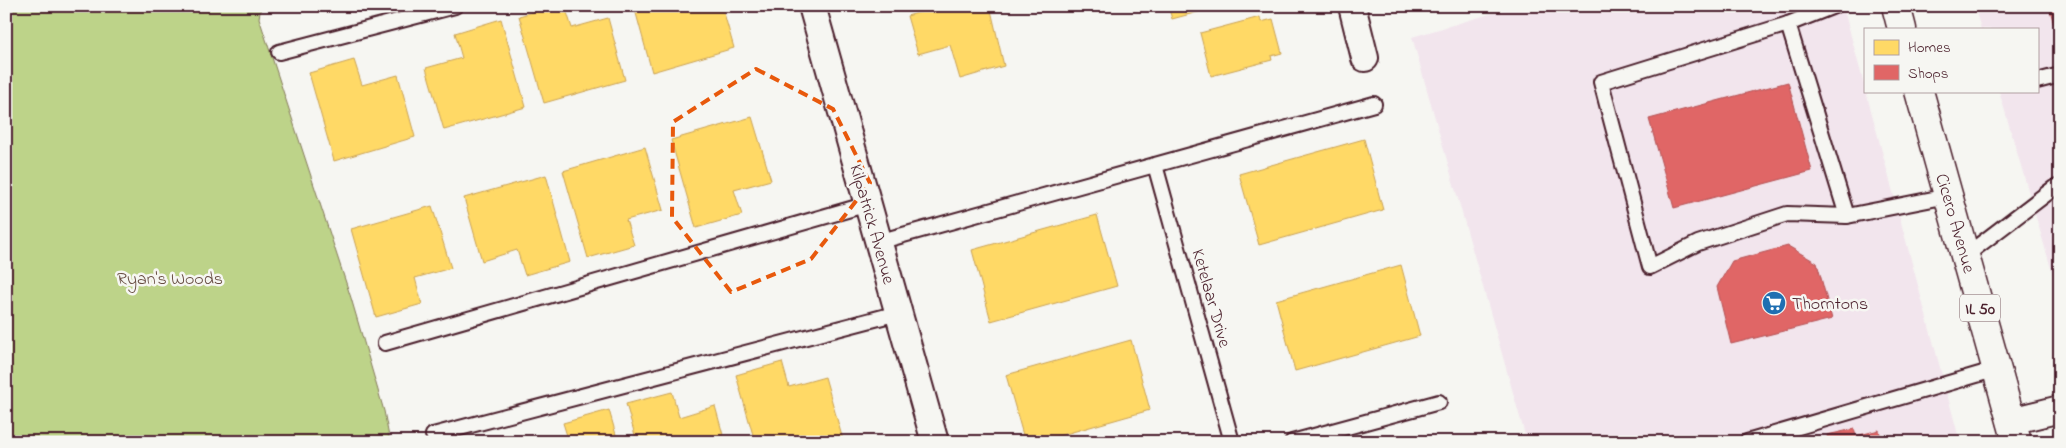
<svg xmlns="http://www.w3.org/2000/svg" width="2066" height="448" viewBox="0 0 2066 448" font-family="'Indie Flower',sans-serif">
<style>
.built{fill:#f2e5ed}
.green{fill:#bdd389;stroke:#84795a}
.homes{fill:#ffd966;stroke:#c9a154}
.shops{fill:#e06666;stroke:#b35154}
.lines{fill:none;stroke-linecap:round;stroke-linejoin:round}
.lane-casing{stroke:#4a1f2b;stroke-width:18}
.street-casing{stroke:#4a1f2b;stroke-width:30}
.primary-casing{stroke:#4a1f2b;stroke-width:31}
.lane{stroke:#f6f6f2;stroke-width:14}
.street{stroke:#f6f6f2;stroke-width:26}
.primary{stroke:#f6f6f2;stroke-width:28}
.marked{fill:none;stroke:#e8590c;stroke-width:4;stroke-dasharray:10 6;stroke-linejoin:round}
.labels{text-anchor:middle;stroke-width:5;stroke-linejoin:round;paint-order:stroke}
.shield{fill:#f6f6f2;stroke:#7e6067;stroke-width:1}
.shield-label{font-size:16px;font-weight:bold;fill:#4a1f2b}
.street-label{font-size:18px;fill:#4a1f2b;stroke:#f6f6f2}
.park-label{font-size:18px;fill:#674c42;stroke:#f6f6f2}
.poi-label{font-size:18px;fill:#4a1f2b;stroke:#f6f6f2;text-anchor:start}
</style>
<rect width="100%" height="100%" fill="#f6f6f2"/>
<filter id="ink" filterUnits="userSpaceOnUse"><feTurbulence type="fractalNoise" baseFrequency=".02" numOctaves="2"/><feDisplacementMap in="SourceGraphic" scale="10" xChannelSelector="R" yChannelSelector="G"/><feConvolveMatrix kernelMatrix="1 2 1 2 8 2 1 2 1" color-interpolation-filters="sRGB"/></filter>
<g filter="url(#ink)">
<g class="built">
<polygon points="1517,6 1843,6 1960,442 1527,442 1412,37"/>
<polygon points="1974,6 2060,6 2060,299 1999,91 2037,91 2037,29 1981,29"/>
</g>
<polygon class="green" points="6,6 261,6 259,18 351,298 384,411 390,442 6,442"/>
<g class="homes">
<polygon points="553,6 565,6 572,28 608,18 625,80 544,103 519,16"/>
<polygon points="634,6 722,6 734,48 652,72"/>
<polygon points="941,6 990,6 1004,66 960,79 950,45 918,54 907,16"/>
<polygon points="1168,6 1220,6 1172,19"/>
<polygon points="1260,17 1261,22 1273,19 1282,53 1271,56 1272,60 1211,76 1200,33"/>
<polygon points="501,19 526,107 444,130 426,68 462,58 455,33"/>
<polygon points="354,60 362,85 398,75 415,137 334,161 309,73"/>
<polygon points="752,117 771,180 734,190 742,215 696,228 671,140"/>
<polygon points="1364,139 1383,210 1259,245 1239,174"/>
<polygon points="645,147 663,210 626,220 634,245 588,258 563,171"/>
<polygon points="546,175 570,262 525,275 517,250 482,261 464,198"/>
<polygon points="432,206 451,268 415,278 422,304 376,317 351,229"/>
<polygon points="1097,215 1117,286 991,321 972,250"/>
<polygon points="1401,265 1420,336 1295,371 1276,300"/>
<polygon points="1131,340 1150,410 1037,442 1025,442 1006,375"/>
<polygon points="782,362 789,387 825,377 843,440 835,442 755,442 736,375"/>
<polygon points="672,392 679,417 715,406 725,442 637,442 626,404"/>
<polygon points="609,410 618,442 569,442 563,423"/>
</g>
<g class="shops">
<polygon points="2049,6 2060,6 2060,47"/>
<polygon points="1788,82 1812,171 1674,208 1649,119"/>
<polygon points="1788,246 1817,263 1832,319 1731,344 1717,287 1732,261"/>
<polygon points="1854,429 1856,436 1879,430 1882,442 1828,442 1827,435"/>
</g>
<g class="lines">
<g class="lane-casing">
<g id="lane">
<polyline points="1834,6 1788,24 1847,216 1948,196"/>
<polyline points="1788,24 1601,82 1650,267 1698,243 1787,214 1847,216"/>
<polyline points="279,52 455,6"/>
<polyline points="2037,81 2060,75"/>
<polyline points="1155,165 1232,442"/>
<polyline points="878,242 1374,104"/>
<polyline points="1965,256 2054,188 2060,186"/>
<polyline points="385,343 868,204"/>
<polyline points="433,435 898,313"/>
<polyline points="1292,442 1439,402"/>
<polyline points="1747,442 1997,369"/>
</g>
</g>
<g class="street-casing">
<g id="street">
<polyline points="812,6 935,442"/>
<polyline points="1352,6 1365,58"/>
<polyline points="2011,421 2060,409"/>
</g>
</g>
<g class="primary-casing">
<g id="primary">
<polyline points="1896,6 1902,29"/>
<polyline points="1919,91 2017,442"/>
</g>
</g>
<use href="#lane" class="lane"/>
<use href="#street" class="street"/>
<use href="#primary" class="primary"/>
</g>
</g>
<path class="marked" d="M756 69 833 109 870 183 811 259 731 292 672 217 673 122Z"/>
<defs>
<g id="supermarket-disc" transform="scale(1.25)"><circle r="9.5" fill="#1f6fb2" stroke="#f6f6f2"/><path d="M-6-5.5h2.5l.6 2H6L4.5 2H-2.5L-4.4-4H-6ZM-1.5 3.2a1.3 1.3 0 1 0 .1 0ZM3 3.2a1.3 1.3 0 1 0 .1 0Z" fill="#fff"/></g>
</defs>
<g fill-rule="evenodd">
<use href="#supermarket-disc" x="1774" y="303"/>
</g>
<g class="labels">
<rect class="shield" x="1960" y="294.5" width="40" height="27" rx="4"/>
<g class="shield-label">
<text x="1980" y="314">IL 50</text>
</g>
<g class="street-label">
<text transform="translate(1956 223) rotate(74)" y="6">Cicero Avenue</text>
<text transform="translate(873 224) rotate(74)" y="6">Kilpatrick Avenue</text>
<text transform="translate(1212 298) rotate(74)" y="6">Ketelaar Drive</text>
</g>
<g class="park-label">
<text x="170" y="284">Ryan's Woods</text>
</g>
<g class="poi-label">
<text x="1792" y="309">Thorntons</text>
</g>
</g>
<rect width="2066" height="448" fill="none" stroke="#f6f6f2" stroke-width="25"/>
<rect x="12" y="12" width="2041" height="423" fill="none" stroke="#4a1f2b" stroke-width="2" filter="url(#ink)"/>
<rect x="1864" y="28" width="175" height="65" fill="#f6f6f2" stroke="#b1a0a2"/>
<rect x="1874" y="40" width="25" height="15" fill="#ffd966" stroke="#b1a0a2"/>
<text x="1908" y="52" font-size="15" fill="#4a1f2b">Homes</text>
<rect x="1874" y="65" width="25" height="15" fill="#e06666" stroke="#b1a0a2"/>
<text x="1908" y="78" font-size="15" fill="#4a1f2b">Shops</text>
</svg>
